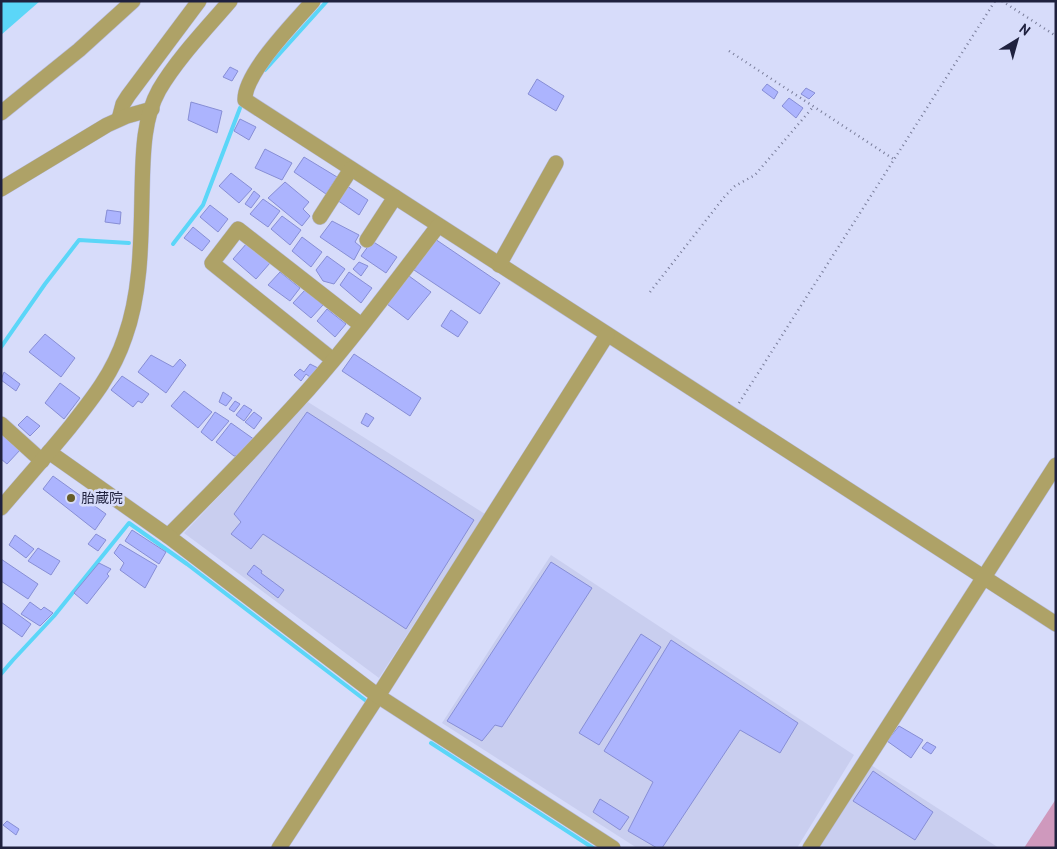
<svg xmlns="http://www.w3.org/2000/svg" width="1057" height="849" viewBox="0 0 1057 849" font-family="'PT Sans','Noto Sans JP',sans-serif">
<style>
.built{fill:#c9ceef}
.green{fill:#cf99bd}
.water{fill:#5bd6f8}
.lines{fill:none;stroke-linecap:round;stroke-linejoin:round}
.stream{stroke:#5bd6f8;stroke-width:4}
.building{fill:#acb4fe;stroke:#878ed5}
.minor-casing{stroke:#b6bad8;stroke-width:16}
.tertiary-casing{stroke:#b6bad8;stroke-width:16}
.path{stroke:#797d9a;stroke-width:2.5;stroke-dasharray:1 4;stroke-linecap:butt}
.minor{stroke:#aea267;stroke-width:15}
.tertiary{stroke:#aea267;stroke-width:15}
.poi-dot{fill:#665c29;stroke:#d7dcfa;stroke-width:2}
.labels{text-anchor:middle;stroke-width:5;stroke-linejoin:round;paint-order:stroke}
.poi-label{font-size:14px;fill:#1f213e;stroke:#d7dcfa;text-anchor:start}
</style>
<rect width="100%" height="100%" fill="#d7dcfa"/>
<g class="built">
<polygon points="308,402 485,514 379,678 184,533"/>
<polygon points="551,555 854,755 797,848 637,848 442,723"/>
<polygon points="871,765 999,848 818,848"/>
</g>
<polygon class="green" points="1056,799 1056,848 1024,848"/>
<polygon class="water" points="1,1 40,1 1,35"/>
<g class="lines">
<g class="stream">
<polyline points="265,70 327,1"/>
<polyline points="173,244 203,205 240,108"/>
<polyline points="1,347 45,284 79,240 129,243"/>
<polyline points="1,674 13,660 54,616 129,523 187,564 365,700"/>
<polyline points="431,743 593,848"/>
</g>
</g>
<g class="building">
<polygon points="230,67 238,71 232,81 223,77"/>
<polygon points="537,79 564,96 556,111 528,94"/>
<polygon points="767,84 778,92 774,99 762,90"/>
<polygon points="806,88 815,93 809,99 801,94"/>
<polygon points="789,98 803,108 796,118 782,106"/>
<polygon points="191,102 222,111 217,133 188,120"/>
<polygon points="240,119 256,127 249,140 234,131"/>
<polygon points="265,149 292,163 282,180 255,168"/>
<polygon points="304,157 337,177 326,194 294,172"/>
<polygon points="231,173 252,189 239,203 219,186"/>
<polygon points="285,182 309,202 303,209 310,216 302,226 268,198"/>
<polygon points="347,186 368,200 359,215 337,200"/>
<polygon points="254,191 260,196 251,208 245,204"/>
<polygon points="263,199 280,211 268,227 250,214"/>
<polygon points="210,205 228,219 218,232 200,217"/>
<polygon points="107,210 121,212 120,224 105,222"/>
<polygon points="282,216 301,230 290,245 271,229"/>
<polygon points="332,221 359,235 355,242 361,247 354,260 320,237"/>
<polygon points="193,227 210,241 202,251 184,238"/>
<polygon points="302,237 322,252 311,267 292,251"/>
<polygon points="435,239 500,283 480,314 414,270"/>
<polygon points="372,241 397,257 386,273 361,256"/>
<polygon points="247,243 270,263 256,279 233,259"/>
<polygon points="327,256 345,269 334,284 323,281 316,270"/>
<polygon points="359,262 368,266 361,276 353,269"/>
<polygon points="280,272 300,288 290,301 268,285"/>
<polygon points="349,272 372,288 361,303 340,285"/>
<polygon points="409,276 431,292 408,320 387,304"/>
<polygon points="305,290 323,305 311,318 293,303"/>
<polygon points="327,309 346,324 335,337 317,321"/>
<polygon points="451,310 468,322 458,337 441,326"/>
<polygon points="45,334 75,358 61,377 29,352"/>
<polygon points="354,354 421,398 410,416 342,371"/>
<polygon points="151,355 173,367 180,359 186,365 166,393 138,372"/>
<polygon points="310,364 318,368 310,377 306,374 301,381 294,375 300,369 304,372"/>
<polygon points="4,372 20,384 16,391 1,380"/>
<polygon points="122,376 149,394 142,403 138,401 133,407 111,390"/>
<polygon points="60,383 80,398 64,419 45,403"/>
<polygon points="184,391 212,412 198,428 171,406"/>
<polygon points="223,392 232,398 226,406 219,402"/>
<polygon points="235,401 240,404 234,412 229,409"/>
<polygon points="244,405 252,410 244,421 236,415"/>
<polygon points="215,412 229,421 212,441 201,432"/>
<polygon points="254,412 262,418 254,429 245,422"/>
<polygon points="307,412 474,520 406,629 263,534 251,549 231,534 241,522 234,514"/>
<polygon points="366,413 374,418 368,427 361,423"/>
<polygon points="27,416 40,426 30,436 18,425"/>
<polygon points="231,423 255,440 241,456 234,456 216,442"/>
<polygon points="1,433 21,449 7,464 1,459"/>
<polygon points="53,476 106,514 95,530 43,489"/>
<polygon points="132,530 166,552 159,564 125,541"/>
<polygon points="96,534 106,540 98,551 88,544"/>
<polygon points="15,535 34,549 26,558 9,545"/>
<polygon points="120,544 157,566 145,588 120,570 124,563 114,553"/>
<polygon points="38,548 60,561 51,575 28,561"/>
<polygon points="1,559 38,584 28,599 1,581"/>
<polygon points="551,562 592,588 502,727 495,725 482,741 447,721"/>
<polygon points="99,563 111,569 107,574 109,576 87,604 74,593"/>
<polygon points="254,565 262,571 261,573 284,590 278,598 247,574"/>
<polygon points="1,602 31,624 22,637 1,622"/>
<polygon points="30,602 41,610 44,607 53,613 40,626 21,614"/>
<polygon points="641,634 661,647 599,745 579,733"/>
<polygon points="671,640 798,723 780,753 740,730 662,848 657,848 628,831 653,782 604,751"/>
<polygon points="899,726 923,740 911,758 887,741"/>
<polygon points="927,742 936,747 931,754 922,748"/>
<polygon points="873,771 933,812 915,840 853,801"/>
<polygon points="600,799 629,817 620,830 593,812"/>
<polygon points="7,821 19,829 16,835 3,825"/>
</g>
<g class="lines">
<g class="minor-casing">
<g id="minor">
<path d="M313 1C295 22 244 73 245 100L1056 624"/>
<polyline points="1,113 79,50 133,1"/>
<polyline points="119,119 123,104 128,96 199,1"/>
<polyline points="1,189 107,125 127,116 152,109"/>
<polyline points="320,217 351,169"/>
<polyline points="367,240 395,197"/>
<polyline points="499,265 556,163"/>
<polyline points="333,360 212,263 238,229 361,325"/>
<polyline points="1,424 42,461"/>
<path d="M168 536C216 488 263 440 308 390 354 338 396 281 438 226"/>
<polyline points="279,848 378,696 607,335"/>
<polyline points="810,848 1056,465"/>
</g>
</g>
<g class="tertiary-casing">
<g id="tertiary">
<polyline points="49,452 168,536 378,696 613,848"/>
<path d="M1 508C24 481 48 454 70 427 93 398 113 373 125 337 141 293 141 241 142 194 143 161 142 120 159 90 177 59 206 29 230 1"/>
</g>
</g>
<g class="path">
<polyline points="1002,1 1056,36"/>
<polyline points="729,51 895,160"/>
<polyline points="650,292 725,196 735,186 755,175 813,107"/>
<polyline points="739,403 995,1"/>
</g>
<use href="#minor" class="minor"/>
<use href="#tertiary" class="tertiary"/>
</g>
<circle class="poi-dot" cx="71" cy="498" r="5"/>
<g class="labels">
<g class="poi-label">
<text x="81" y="503">胎蔵院</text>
</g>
</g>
<rect width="1057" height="849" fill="none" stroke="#1f213e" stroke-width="5"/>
<g transform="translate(1017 40) rotate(37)" stroke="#d7dcfa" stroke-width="4" paint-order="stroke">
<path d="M0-4L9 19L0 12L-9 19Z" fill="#1f213e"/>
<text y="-8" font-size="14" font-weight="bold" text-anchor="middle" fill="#1f213e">N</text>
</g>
</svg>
